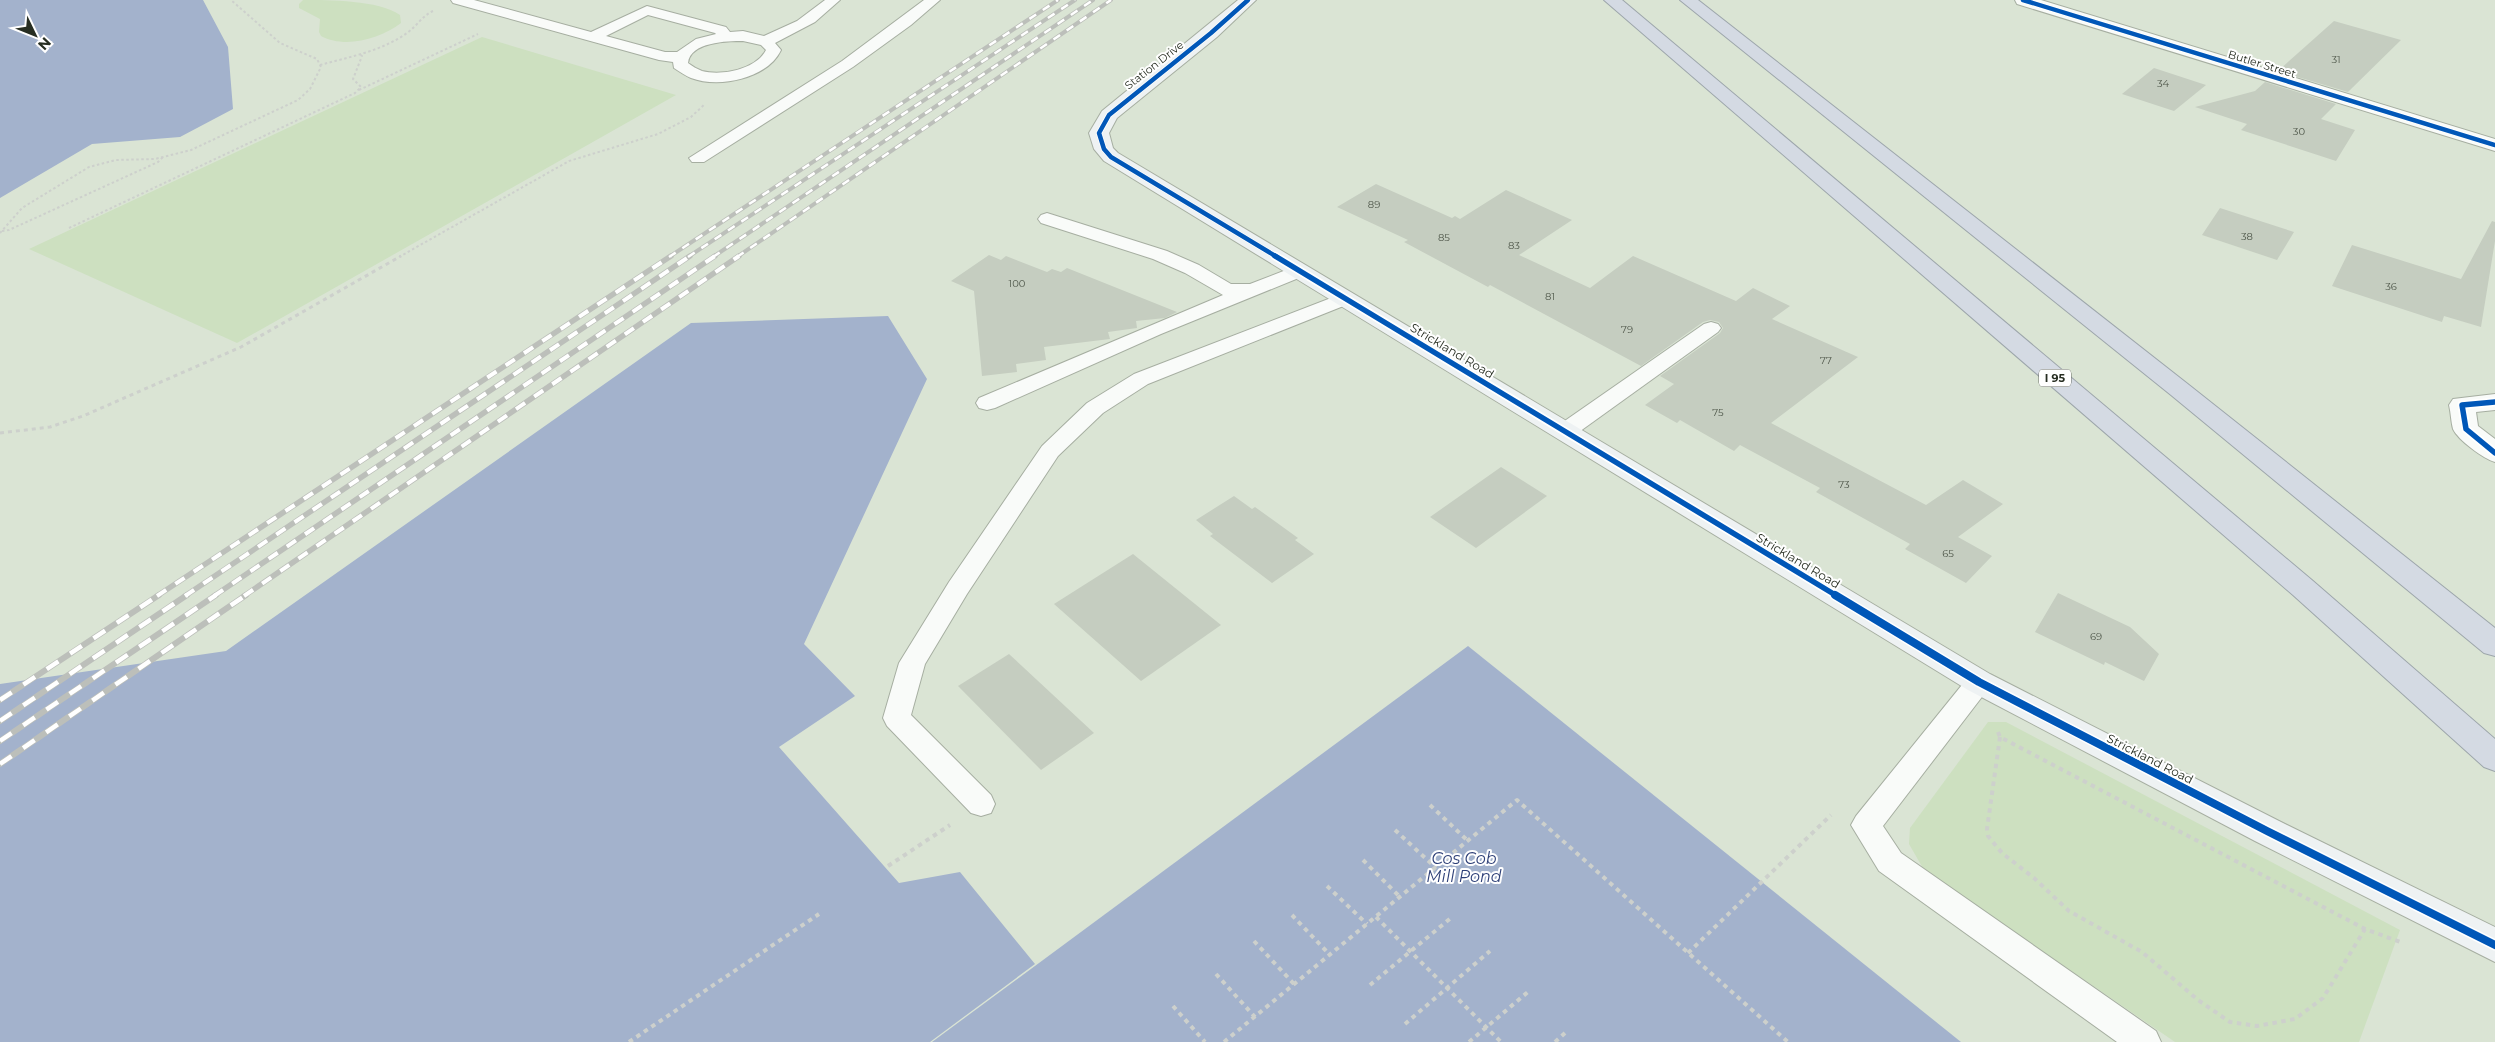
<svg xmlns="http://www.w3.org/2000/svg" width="2495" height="1042" viewBox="0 0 2495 1042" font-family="Montserrat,sans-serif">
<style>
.green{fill:#cde0c0}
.water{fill:#a3b2cc}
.building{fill:#c5cdc0}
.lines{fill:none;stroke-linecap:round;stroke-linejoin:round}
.lane-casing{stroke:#a6aea1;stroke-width:2}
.street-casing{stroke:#a6aea1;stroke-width:2}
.secondary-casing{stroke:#a6aea1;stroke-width:2}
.highway-casing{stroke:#9da6ab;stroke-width:2}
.path-far2{stroke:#cdd0cc;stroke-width:2;stroke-dasharray:2.5 2.5;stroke-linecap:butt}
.path-far1{stroke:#cdd0cc;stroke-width:3;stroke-dasharray:4 4;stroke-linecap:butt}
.path{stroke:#cdd0cc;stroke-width:4;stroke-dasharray:4.5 4.5;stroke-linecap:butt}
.lane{fill:#f9fbf9;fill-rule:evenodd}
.street{fill:#f9fbf9;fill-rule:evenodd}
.secondary{fill:#eef2f3;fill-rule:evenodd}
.highway{fill:#d4dae3;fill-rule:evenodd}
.rail-far2-casing{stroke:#bcbfba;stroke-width:4}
.rail-far1-casing{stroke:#bcbfba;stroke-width:5.5}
.rail-casing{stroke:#bcbfba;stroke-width:6}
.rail-far2{stroke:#fff;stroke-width:2.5;stroke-dasharray:8;stroke-linecap:butt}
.rail-far1{stroke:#fff;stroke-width:4;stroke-dasharray:11;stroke-linecap:butt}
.rail{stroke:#fff;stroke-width:4.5;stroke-dasharray:14;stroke-linecap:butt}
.cycleway-far2-casing{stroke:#fff;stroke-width:6}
.cycleway-far1-casing{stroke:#fff;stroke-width:9}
.cycleway-casing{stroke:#fff;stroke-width:11}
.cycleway-far2{stroke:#0057b8;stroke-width:4.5}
.cycleway-far1{stroke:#0057b8;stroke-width:5.5}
.cycleway{stroke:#0057b8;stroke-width:8}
.labels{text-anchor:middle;stroke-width:4;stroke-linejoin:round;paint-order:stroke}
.number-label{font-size:10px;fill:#50584b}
.far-street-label{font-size:11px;fill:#272e22;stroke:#fff}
.shield{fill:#fff;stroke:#686d64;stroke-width:1}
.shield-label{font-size:11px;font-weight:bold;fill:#272e22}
.street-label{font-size:12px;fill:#272e22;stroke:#fff}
.near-water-label{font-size:16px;font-style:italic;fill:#2d3f77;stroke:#fff}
</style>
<rect width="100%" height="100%" fill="#dae4d4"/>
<g class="green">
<path d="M303 0C330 0 378 0 400 15L401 23C380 39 345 49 321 36L319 32 320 19 299 8V4Z"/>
<polygon points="482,37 676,95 237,343 29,249"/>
<polygon points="1988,722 2006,722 2400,930 2359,1042 2175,1042 1924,870 1909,844 1910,828"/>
</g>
<g class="water">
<polygon points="0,0 203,0 228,47 233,109 180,137 92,144 0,198"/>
<polygon points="888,316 927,379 804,644 855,696 779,747 899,883 960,872 1035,964 930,1042 0,1042 0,684 226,651 691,323"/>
<polygon points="1468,646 1961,1042 932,1042"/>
</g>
<g class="building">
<polygon points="2334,21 2401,40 2348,92 2278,71"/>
<polygon points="2154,68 2206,85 2174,111 2122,94"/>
<polygon points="2265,82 2336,104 2321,119 2355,130 2336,161 2241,130 2247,124 2195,107 2255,91"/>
<polygon points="1376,184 1452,218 1455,216 1460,219 1506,190 1572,220 1519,255 1590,288 1633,256 1736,301 1753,288 1790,306 1772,319 1858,357 1771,423 1926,505 1963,480 2003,504 1958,537 1992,556 1966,583 1905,549 1910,544 1816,492 1820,488 1740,445 1734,451 1680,420 1677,423 1645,405 1674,384 1660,376 1720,333 1723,328 1719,322 1710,320 1703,322 1641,366 1490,285 1488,287 1404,242 1408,240 1337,207"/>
<polygon points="2220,208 2294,232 2277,260 2202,235"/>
<polygon points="2492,221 2495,222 2495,241 2481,327 2444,316 2442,322 2332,286 2352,245 2461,279"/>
<polygon points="989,255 1001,260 1006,256 1047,272 1052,269 1061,272 1067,268 1177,312 1165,318 1136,321 1137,328 1108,332 1110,339 1044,347 1046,360 1016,364 1017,372 982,376 974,291 951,281"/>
<polygon points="1501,467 1547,496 1476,548 1430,517"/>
<polygon points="1234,496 1252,509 1255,507 1298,538 1295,540 1314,554 1272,583 1210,536 1213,534 1196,520"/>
<polygon points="1133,554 1221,625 1141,681 1054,604"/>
<polygon points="2058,593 2130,627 2159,654 2144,681 2105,662 2104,665 2035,632"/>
<polygon points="1009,654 1094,733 1041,770 958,686"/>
</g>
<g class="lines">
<g class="lane-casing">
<g id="lane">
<path d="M451 0H474L591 32 647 6 726 27 730 32 743 31 764 36 797 21 825 0H840L815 22 775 43 781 50C768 78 720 89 691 78 686 76 680 72 674 68L673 62 659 60 453 3ZM648 15 715 33 716 34 696 39 677 52H665L606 36ZM743 41 761 45 766 50C756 70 721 76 702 71 697 69 692 66 688 63 690 42 727 41 743 41Z"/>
<polygon points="924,0 940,0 911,25 853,67 704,162 692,162 689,158 842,61"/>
<polygon points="1047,213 1167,251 1199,265 1231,284 1250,284 1299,265 1306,267 1309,271 1306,275 1161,334 995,408 987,410 979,408 976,403 979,398 1223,295 1185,273 1153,259 1041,223 1038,219 1041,215"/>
<polygon points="1344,293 1351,295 1354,299 1351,303 1148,384 1103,413 1058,456 967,594 925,664 911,715 991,795 995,804 991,813 981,816 971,813 887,726 883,718 899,663 949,582 1042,446 1087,403 1134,374"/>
<polygon points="1711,322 1718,324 1721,328 1718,332 1572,437 1564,439 1556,437 1553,432 1556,427 1704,324"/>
<polygon points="1979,672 1988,675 1992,682 1988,689 1883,826 1901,853 2156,1031 2161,1042 2117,1042 1879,871 1851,825 1856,816 1970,675"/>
</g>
</g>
<g class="street-casing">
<g id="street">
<polygon points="2015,0 2041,0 2495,139 2495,151 2017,4"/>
<path d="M2495 394V410L2476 412 2478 426 2495 439V462C2484 459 2458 440 2453 429 2451 422 2451 413 2449 405L2453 399Z"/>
</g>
</g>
<g class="secondary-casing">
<polygon id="secondary" points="1238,0 1256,0 1217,37 1117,118 1109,133 1113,148 1118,153 1990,674 2279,821 2495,927 2495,962 2255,841 1968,690 1104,161 1094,149 1089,133 1102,111"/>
</g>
<g class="highway-casing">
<g id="highway">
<polygon points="1604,0 1622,0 2313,581 2495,739 2495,771 2484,767 2293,595"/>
<polygon points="1680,0 1698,0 2189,385 2495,628 2495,656 2484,653 2171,395"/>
</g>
</g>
<g class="path-far2">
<path d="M320 65C349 57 382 51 407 33 417 26 422 16 433 11"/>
<polyline points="359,90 478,34"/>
<polyline points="69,228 355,93 361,87 353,79 362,56 359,54"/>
<polyline points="2,231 9,230 158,162 163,157"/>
<polyline points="0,233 22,208 89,167 116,160 155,159 191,150 298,100 310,89 321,67 317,59 280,43 231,0"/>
<polyline points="399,257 569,161 658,134 691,117 705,104"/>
</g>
<polyline class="path-far1" points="0,433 50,427 83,416 241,347 401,256"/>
<g class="path">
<polyline points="1998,732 2000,737 2365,929 2403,943"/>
<polyline points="2000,737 1987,829 1988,836 2002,853 2034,878 2069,911 2142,952 2198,1000 2230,1022 2257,1026 2295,1019 2323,998 2365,929"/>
<polyline points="1430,805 1468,841"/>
<polyline points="1395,830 1436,868"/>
<polyline points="1363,860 1400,897"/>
<polyline points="888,866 950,825"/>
<polyline points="1327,886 1367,924"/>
<polyline points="1292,915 1330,955"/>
<polyline points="1376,917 1501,1042"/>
<polyline points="1254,941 1294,984"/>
<polyline points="1688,953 1831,815"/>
<polyline points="1216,974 1255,1017"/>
<polyline points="1370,985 1452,917"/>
<polyline points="1173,1006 1205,1042"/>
<polyline points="1405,1024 1490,951"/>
<polyline points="629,1042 819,914"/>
<polyline points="1224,1042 1517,800 1788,1042"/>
<polyline points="1469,1042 1529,991"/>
<polyline points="1555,1042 1566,1032"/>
</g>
<use href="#lane" class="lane"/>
<use href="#street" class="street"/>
<use href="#secondary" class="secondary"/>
<use href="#highway" class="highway"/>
<g class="rail-far2-casing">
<g id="rail-far2">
<polyline points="669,257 1058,0"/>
<polyline points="688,257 1075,0"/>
<polyline points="713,257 1093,0"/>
<polyline points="737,257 1111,0"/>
</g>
</g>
<g class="rail-far1-casing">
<g id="rail-far1">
<polyline points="157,596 671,256"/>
<polyline points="185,596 690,256"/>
<polyline points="214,596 715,256"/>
<polyline points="244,596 739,256"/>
</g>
</g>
<g class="rail-casing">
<g id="rail">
<polyline points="0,700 159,595"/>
<polyline points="0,721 187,595"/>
<polyline points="0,741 216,595"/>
<polyline points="0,764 246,595"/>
</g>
</g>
<use href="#rail-far2" class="rail-far2"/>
<use href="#rail-far1" class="rail-far1"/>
<use href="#rail" class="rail"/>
<g class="cycleway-far2-casing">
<g id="cycleway-far2">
<polyline points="1248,0 1211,33 1109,115 1099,133 1104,149 1111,157 1277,257"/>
<polyline points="2023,0 2495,145"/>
</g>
</g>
<g class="cycleway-far1-casing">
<g id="cycleway-far1">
<polyline points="1275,256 1837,596"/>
<polyline points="2495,402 2462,405 2466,429 2495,453"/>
</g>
</g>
<g class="cycleway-casing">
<polyline id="cycleway" points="1835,595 1979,682 2267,831 2495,945"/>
</g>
<use href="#cycleway-far2" class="cycleway-far2"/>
<use href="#cycleway-far1" class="cycleway-far1"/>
<use href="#cycleway" class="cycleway"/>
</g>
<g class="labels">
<g class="number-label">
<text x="2336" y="63">31</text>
<text x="2163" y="87">34</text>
<text x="2299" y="135">30</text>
<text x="1374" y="208">89</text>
<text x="2247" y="240">38</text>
<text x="1444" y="241">85</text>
<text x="1514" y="249">83</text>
<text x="1017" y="287">100</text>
<text x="2391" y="290">36</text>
<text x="1550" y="300">81</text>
<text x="1627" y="333">79</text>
<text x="1826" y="364">77</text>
<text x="1718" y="416">75</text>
<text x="1844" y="488">73</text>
<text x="1948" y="557">65</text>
<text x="2096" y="640">69</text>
</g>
<g class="far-street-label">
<text transform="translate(2262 64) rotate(17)" y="4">Butler Street</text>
<text transform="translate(1154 65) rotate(-38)" y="4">Station Drive</text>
</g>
<rect class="shield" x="2039" y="369.5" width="32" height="17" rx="4"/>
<g class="shield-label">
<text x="2055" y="382">I 95</text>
</g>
<g class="street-label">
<text transform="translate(1452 351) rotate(31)" y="4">Strickland Road</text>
<text transform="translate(1798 561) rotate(31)" y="4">Strickland Road</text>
<text transform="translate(2150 759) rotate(27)" y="4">Strickland Road</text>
</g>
<g class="near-water-label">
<text x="1464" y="864">Cos Cob<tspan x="1464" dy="18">Mill Pond</tspan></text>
</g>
</g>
<g transform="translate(35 35) rotate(133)" stroke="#ffffff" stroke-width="4" paint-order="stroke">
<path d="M0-4L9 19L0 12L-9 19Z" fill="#272e22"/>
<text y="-8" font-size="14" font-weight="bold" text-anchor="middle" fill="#272e22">N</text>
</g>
</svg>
